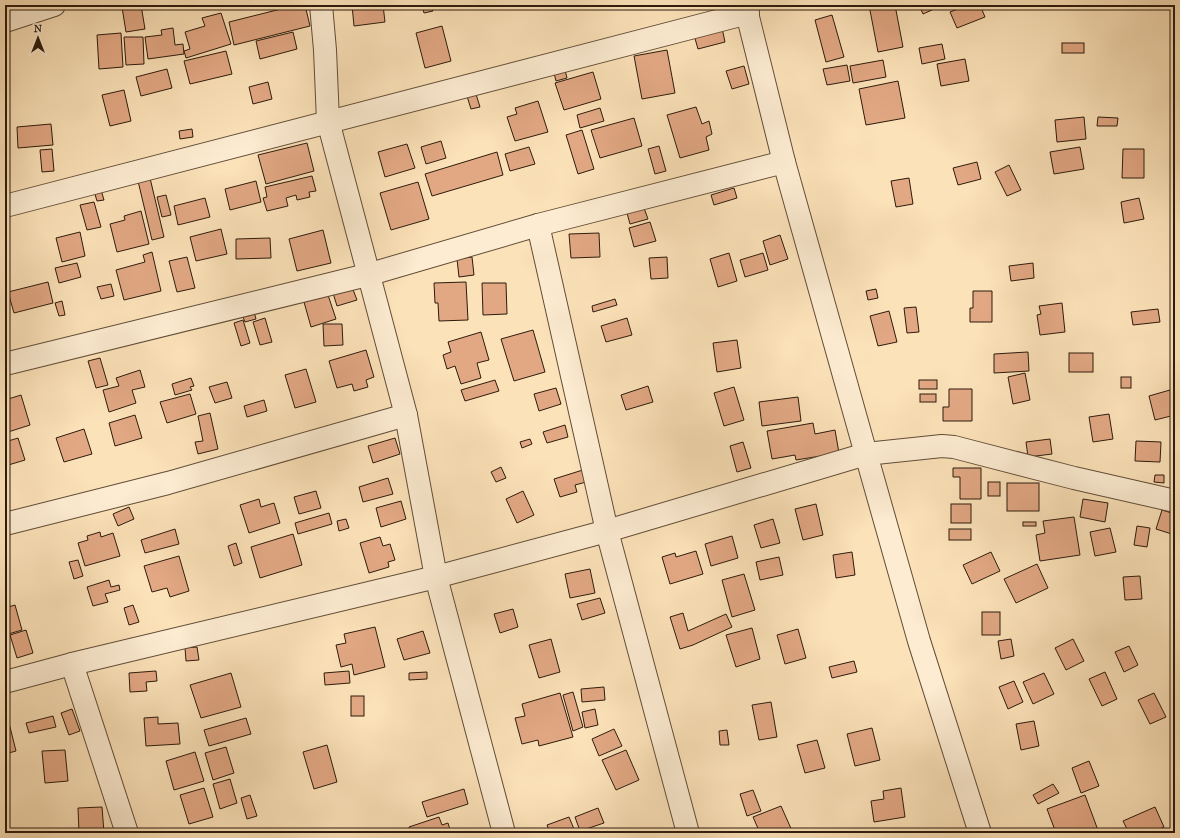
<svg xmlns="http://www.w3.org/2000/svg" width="1180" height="838" viewBox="0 0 1180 838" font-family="'IM FELL French Canon',serif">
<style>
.building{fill:#e2a884;stroke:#2d1b0c}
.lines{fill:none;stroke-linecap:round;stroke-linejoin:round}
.minor-casing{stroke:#614d37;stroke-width:24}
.tertiary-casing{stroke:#614d37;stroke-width:24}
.minor{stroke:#fdecd2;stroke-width:22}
.tertiary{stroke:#fdecd2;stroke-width:22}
</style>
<rect width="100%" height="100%" fill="#fce2b9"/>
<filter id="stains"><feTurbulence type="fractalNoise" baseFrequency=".005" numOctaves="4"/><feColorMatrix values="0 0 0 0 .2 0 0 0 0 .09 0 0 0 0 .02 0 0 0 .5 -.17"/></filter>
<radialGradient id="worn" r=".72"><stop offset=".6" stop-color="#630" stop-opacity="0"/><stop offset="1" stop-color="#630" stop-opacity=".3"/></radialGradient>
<g class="building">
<polygon points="141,5 145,29 126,32 122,7"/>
<polygon points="297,5 305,5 310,26 234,45 229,22"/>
<polygon points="352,5 383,5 385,22 354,26"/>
<polygon points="422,5 431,5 433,11 424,13"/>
<polygon points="869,5 895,5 903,47 878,52"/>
<polygon points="919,5 932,5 934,9 923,14"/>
<polygon points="968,5 980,5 985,17 957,28 950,12"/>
<polygon points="221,13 231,44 186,58 184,51 190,49 185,32 205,26 202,18"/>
<polygon points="832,15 844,57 826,62 815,20"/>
<polygon points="442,26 451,61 425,68 416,33"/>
<polygon points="173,28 175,45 183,44 184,54 148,59 145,37 162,35 161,30"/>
<polygon points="722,28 725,42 698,49 694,35"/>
<polygon points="293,32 297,49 260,59 256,41"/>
<polygon points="121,33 123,67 99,69 97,35"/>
<polygon points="124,37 143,37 144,64 126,65"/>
<rect x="1062" y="43" width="22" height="10"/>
<polygon points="942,44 945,59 922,64 919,48"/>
<polygon points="667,50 675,93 642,99 634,56"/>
<polygon points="226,51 232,74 190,84 184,61"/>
<polygon points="965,59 969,81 941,86 937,64"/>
<polygon points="883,60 886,77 853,83 850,66"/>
<polygon points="847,65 850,81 827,85 823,69"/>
<polygon points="564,66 567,78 556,81 553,69"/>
<polygon points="744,66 749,84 732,89 726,71"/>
<polygon points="167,69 172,88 141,96 136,77"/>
<polygon points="593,72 601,99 564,110 555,83"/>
<polygon points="898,81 905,118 866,125 859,89"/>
<polygon points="268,82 272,99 253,104 249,87"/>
<polygon points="124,90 131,121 110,126 102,95"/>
<polygon points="475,91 480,107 471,109 466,93"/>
<polygon points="538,101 548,132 515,141 507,117 517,114 515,108"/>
<polygon points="696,107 702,124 709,121 712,134 706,137 709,150 680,158 667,115"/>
<polygon points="600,108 604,121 580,128 577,115"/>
<polygon points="1084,117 1086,139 1057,142 1055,120"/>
<polygon points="1098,117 1118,118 1117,126 1097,126"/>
<polygon points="634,118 642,146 600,158 591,130"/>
<polygon points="51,124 53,145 18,148 17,127"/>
<polygon points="192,129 193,137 180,139 179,131"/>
<polygon points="582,130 594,169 578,174 566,135"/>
<polygon points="441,141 446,158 426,164 421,147"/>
<polygon points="307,143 314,171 266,184 258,155"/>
<polygon points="407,144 415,168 385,177 378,152"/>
<polygon points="659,146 666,171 655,174 648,149"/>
<polygon points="529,147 535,164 510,171 505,154"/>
<polygon points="1080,147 1084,169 1054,174 1050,152"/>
<polygon points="52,149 54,171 42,172 40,150"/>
<polygon points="1123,149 1144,149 1144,178 1122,178"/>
<polygon points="497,152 503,175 432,196 425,174"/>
<polygon points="977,162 981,179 958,185 953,168"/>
<polygon points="1009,165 1021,190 1007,196 995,172"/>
<polygon points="312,176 316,191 309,192 310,197 297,200 296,195 286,198 288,206 267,211 263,198 267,197 265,187"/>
<polygon points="150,178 164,237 152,240 138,181"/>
<polygon points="909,178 913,204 896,207 891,181"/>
<polygon points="256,181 261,202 230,210 225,189"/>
<polygon points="418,182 429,219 391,230 380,193"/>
<polygon points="734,188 737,198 714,205 711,195"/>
<polygon points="101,190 104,200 97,201 94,191"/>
<polygon points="166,195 171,215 162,217 157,197"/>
<polygon points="205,198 210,217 178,225 174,206"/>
<polygon points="1139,198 1144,219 1124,223 1121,202"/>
<polygon points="94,202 101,227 87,230 80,205"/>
<polygon points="644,208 648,219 630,224 627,213"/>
<polygon points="141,211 149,244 117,252 110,224 125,220 124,216"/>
<polygon points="650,222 656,241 634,247 629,228"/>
<polygon points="221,229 227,254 196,261 190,237"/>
<polygon points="323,230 331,263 297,271 289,239"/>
<polygon points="80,232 85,256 62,262 56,238"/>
<polygon points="599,233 600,257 571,258 569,234"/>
<polygon points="780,235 788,259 770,265 763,241"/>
<polygon points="270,238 271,258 236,259 236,239"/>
<polygon points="152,252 161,291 124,300 116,270 145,262 143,255"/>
<polygon points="729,253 737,281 718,287 710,259"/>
<polygon points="763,253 768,270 745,277 740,260"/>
<polygon points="187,257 195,288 177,292 169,261"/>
<polygon points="472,257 474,275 459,277 457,259"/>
<polygon points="667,257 668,278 651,279 649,258"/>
<polygon points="77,263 81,277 59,283 55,268"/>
<polygon points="1033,263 1034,278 1011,281 1009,266"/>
<polygon points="48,282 53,303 14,313 8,292"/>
<polygon points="466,282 468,320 439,321 438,303 435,303 434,283"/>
<polygon points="482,283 506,283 507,314 483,315"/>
<polygon points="111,284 114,296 101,299 97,287"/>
<polygon points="352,287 357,300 337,306 333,293"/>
<polygon points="876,289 878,298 868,300 866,291"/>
<polygon points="973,291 992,291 992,322 970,322 970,308 973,308"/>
<polygon points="328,295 336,319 311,327 304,302"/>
<polygon points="615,299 617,305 593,312 592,306"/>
<polygon points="62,301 65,315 59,316 55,303"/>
<polygon points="1062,303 1065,332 1040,335 1037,315 1041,314 1039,306"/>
<polygon points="916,307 919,332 907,333 904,308"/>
<polygon points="253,308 256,319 245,322 241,312"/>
<polygon points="1158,309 1160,322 1133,325 1131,312"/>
<polygon points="889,311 897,342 878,346 870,316"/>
<polygon points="265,318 272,342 260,345 253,322"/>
<polygon points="627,318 632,335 606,342 601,326"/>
<polygon points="243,320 250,343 241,346 234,323"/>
<polygon points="323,324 342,324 343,345 324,346"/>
<polygon points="533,330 545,372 514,381 501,339"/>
<polygon points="481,332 489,360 477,363 481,378 461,384 455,366 447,369 443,355 451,352 448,342"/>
<polygon points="737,340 741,368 717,372 713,343"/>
<polygon points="366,350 374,377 366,380 368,387 354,391 352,384 337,388 329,361"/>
<polygon points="1028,352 1029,371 994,373 994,354"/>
<rect x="1069" y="353" width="24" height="19"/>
<polygon points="100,358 108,385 96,388 88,361"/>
<polygon points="306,369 316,402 295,408 285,375"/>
<polygon points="140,370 145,387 132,390 136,403 109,412 103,390 119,386 116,378"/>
<polygon points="1025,373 1030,400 1013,404 1008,377"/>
<rect x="1121" y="377" width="10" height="11"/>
<polygon points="191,378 194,386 190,387 192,390 175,395 172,384"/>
<polygon points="495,380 499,391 465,401 461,390"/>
<rect x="919" y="380" width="18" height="9"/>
<polygon points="227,382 232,398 215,403 209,387"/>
<polygon points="648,386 653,402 626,410 621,395"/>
<polygon points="734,387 744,420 724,426 714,393"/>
<polygon points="556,388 561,404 539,411 534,394"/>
<polygon points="949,389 972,389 972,421 943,421 943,407 949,407"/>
<polygon points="1170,390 1175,415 1155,420 1149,396"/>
<polygon points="190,394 196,414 167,423 160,402"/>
<rect x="920" y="394" width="16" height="8"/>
<polygon points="21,395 30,425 8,432 5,422 5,400"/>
<polygon points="798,397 801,421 762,426 759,402"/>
<polygon points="264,400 267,411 247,417 244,406"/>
<polygon points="210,413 218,449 198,454 195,442 203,441 198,416"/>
<polygon points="1109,414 1113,439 1093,442 1089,417"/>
<polygon points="135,415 142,438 115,446 109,423"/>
<polygon points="813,423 815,434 835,430 839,453 796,460 795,455 772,459 767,431"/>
<polygon points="565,425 568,437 547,443 543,432"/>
<polygon points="84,429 92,454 64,462 56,438"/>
<polygon points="18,438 25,460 5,466 5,442"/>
<polygon points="395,438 400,454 373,463 368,446"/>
<polygon points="530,439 532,444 522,448 520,442"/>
<polygon points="1050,439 1052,454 1028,457 1026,442"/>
<polygon points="1136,441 1161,442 1160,462 1135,461"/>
<polygon points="743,442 751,468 737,472 730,446"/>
<polygon points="501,467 506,478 496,482 491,472"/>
<polygon points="953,468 981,468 981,499 960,499 960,477 953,477"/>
<polygon points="586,469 590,481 575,485 577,492 560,497 554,479"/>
<polygon points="1155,475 1164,475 1164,483 1154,482"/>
<polygon points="388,478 393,494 363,502 359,487"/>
<rect x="988" y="482" width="12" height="14"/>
<rect x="1007" y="483" width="32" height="28"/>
<polygon points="316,491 321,508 299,514 294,497"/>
<polygon points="523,491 534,515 517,523 506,499"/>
<polygon points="259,499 261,507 274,503 280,523 249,533 240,505"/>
<polygon points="1083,499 1108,503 1105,522 1080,517"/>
<polygon points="401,501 406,519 381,527 376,508"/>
<polygon points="816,504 823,535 803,540 795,509"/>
<rect x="951" y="504" width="20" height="19"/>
<polygon points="129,507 134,519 118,526 113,514"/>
<polygon points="1162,510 1175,514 1175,535 1156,529"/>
<polygon points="329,513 332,524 298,534 295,523"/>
<polygon points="1074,517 1080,555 1040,561 1036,535 1045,533 1043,521"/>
<polygon points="346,519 349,528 339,531 337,521"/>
<polygon points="773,519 780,543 761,548 754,525"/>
<rect x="1023" y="522" width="13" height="4"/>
<polygon points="1137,526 1150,528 1147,547 1134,545"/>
<polygon points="1110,528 1116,552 1095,556 1090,532"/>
<polygon points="175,529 179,544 145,553 141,540"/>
<rect x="949" y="529" width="22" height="11"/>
<polygon points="100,532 101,537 113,533 120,556 85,566 78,543 88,540 87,536"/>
<polygon points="293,534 302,565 260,578 251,547"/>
<polygon points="732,536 738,558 711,566 705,544"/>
<polygon points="380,537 383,546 390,544 395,560 388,562 389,567 369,573 360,543"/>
<polygon points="236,543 242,563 234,566 228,546"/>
<polygon points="696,551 703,574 670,584 662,557 675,553 676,557"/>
<polygon points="852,552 855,575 836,578 833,555"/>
<polygon points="991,552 1000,571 972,584 963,565"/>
<polygon points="179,556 189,591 170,597 167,588 152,592 144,566"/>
<polygon points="779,557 783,575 760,580 756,562"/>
<polygon points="78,560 83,576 74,579 69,562"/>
<polygon points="1037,564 1048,588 1016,603 1004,579"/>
<polygon points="590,569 595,593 570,598 565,574"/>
<polygon points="744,574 755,610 732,617 722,580"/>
<polygon points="1140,576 1142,599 1125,600 1123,577"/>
<polygon points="109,580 111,587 119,585 120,590 105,594 108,602 93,606 87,587"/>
<polygon points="600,598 605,613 582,620 577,604"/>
<polygon points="15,605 22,630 5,635 5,608"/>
<polygon points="133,605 139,622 129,625 124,608"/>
<polygon points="513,609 518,627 500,633 494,614"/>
<rect x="982" y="612" width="18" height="23"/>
<polygon points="683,613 688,631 726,614 732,627 693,645 680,649 670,617"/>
<polygon points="375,627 385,667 354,675 352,664 341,667 336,645 346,643 344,634"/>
<polygon points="752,628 760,659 736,667 726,635"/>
<polygon points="798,629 806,658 785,664 777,635"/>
<polygon points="26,630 33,653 17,658 10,635"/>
<polygon points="423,631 430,653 404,660 397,639"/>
<polygon points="551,639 560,672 539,678 529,645"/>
<polygon points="1011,639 1014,656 1001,659 998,641"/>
<polygon points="1073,639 1084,661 1066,670 1055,648"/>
<polygon points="1129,646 1138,665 1124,672 1115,652"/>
<polygon points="197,647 199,660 186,661 185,648"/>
<polygon points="854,661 857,672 832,678 829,667"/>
<polygon points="156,671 157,681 146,682 147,691 130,692 129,673"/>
<polygon points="349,671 350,683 325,685 324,673"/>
<polygon points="427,672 427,679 409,680 409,673"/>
<polygon points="1105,672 1117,699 1102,706 1089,679"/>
<polygon points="231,673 241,707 201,718 190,685"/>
<polygon points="1044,673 1054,694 1033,704 1023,682"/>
<polygon points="1014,681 1023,702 1008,709 999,687"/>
<polygon points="604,687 605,700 582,702 581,689"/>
<polygon points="573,692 583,727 573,731 563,695"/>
<polygon points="560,693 573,737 539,746 538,740 522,744 515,718 525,716 522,704"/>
<polygon points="1154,693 1166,717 1150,724 1138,700"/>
<rect x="351" y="696" width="13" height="20"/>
<polygon points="771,702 777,737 759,740 752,705"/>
<polygon points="72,709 80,731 69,735 61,713"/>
<polygon points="595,709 598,725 585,728 582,712"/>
<polygon points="53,716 56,727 29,733 26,723"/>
<polygon points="158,717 158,724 178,723 180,744 146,746 144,718"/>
<polygon points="246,718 251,734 209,746 204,730"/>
<polygon points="1034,721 1039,746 1021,750 1016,724"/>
<polygon points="9,723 16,751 5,754 5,724"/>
<polygon points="872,728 880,760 855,766 847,734"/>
<polygon points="614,729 622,746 599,756 592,739"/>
<polygon points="727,730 729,745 720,745 719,731"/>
<polygon points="817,740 825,768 805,773 797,745"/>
<polygon points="327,745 337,782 314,789 303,752"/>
<polygon points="226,747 234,773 213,780 205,753"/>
<polygon points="65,750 68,781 45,783 42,751"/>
<polygon points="626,750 639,780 616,790 602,760"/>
<polygon points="195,752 204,781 174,790 166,761"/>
<polygon points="1089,761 1099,786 1081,793 1072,768"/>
<polygon points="230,779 237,803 220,809 213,784"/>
<polygon points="1053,784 1059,793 1038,804 1033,795"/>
<polygon points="204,788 213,817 189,824 180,795"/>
<polygon points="901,788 905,817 874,822 871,801 884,799 883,791"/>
<polygon points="464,789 468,804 427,817 422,802"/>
<polygon points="753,790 761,811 747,816 740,794"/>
<polygon points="250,795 257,816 247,819 241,798"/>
<polygon points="1085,795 1099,833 1056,833 1047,809"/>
<polygon points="781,806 793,833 760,833 753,817"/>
<polygon points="102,807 104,833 79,833 78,808"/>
<polygon points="1155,807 1164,827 1151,833 1129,833 1123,821"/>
<polygon points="598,808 604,823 580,831 575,817"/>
<polygon points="439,817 442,825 448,823 451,833 411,833 409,827"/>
<polygon points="569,817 574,829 563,833 550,833 547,825"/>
<polygon points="261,829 261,833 248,833 248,830"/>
</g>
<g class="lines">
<g class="minor-casing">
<g id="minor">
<polyline points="321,5 325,50 328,121 406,415 436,577 504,833"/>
<polyline points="5,21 54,5"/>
<polyline points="5,206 748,13"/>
<polyline points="538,225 607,531 688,833"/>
<polyline points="5,364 367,275 538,225 784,162"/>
<polyline points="5,524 168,483 406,415"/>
<polyline points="72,664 127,833"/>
<polyline points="5,682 72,664 436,577 607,531 866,454 942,446 954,447 1074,478 1175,501"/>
</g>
</g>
<g class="tertiary-casing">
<polyline id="tertiary" points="745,5 784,162 866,454 919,641 980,833"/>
</g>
<use href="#minor" class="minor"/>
<use href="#tertiary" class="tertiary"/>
</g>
<rect width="1180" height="838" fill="none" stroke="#fce2b9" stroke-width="20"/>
<rect x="6" y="6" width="1168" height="826" fill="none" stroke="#2d1b0c" stroke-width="2"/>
<rect x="10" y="10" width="1160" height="818" fill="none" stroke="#2d1b0c"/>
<g transform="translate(38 38)" stroke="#fdecd2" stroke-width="3" paint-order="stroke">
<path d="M0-3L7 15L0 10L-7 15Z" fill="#2d1b0c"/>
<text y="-6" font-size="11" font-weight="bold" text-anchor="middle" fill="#2d1b0c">N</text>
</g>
<rect width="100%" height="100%" filter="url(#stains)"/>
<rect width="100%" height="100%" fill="url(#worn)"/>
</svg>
